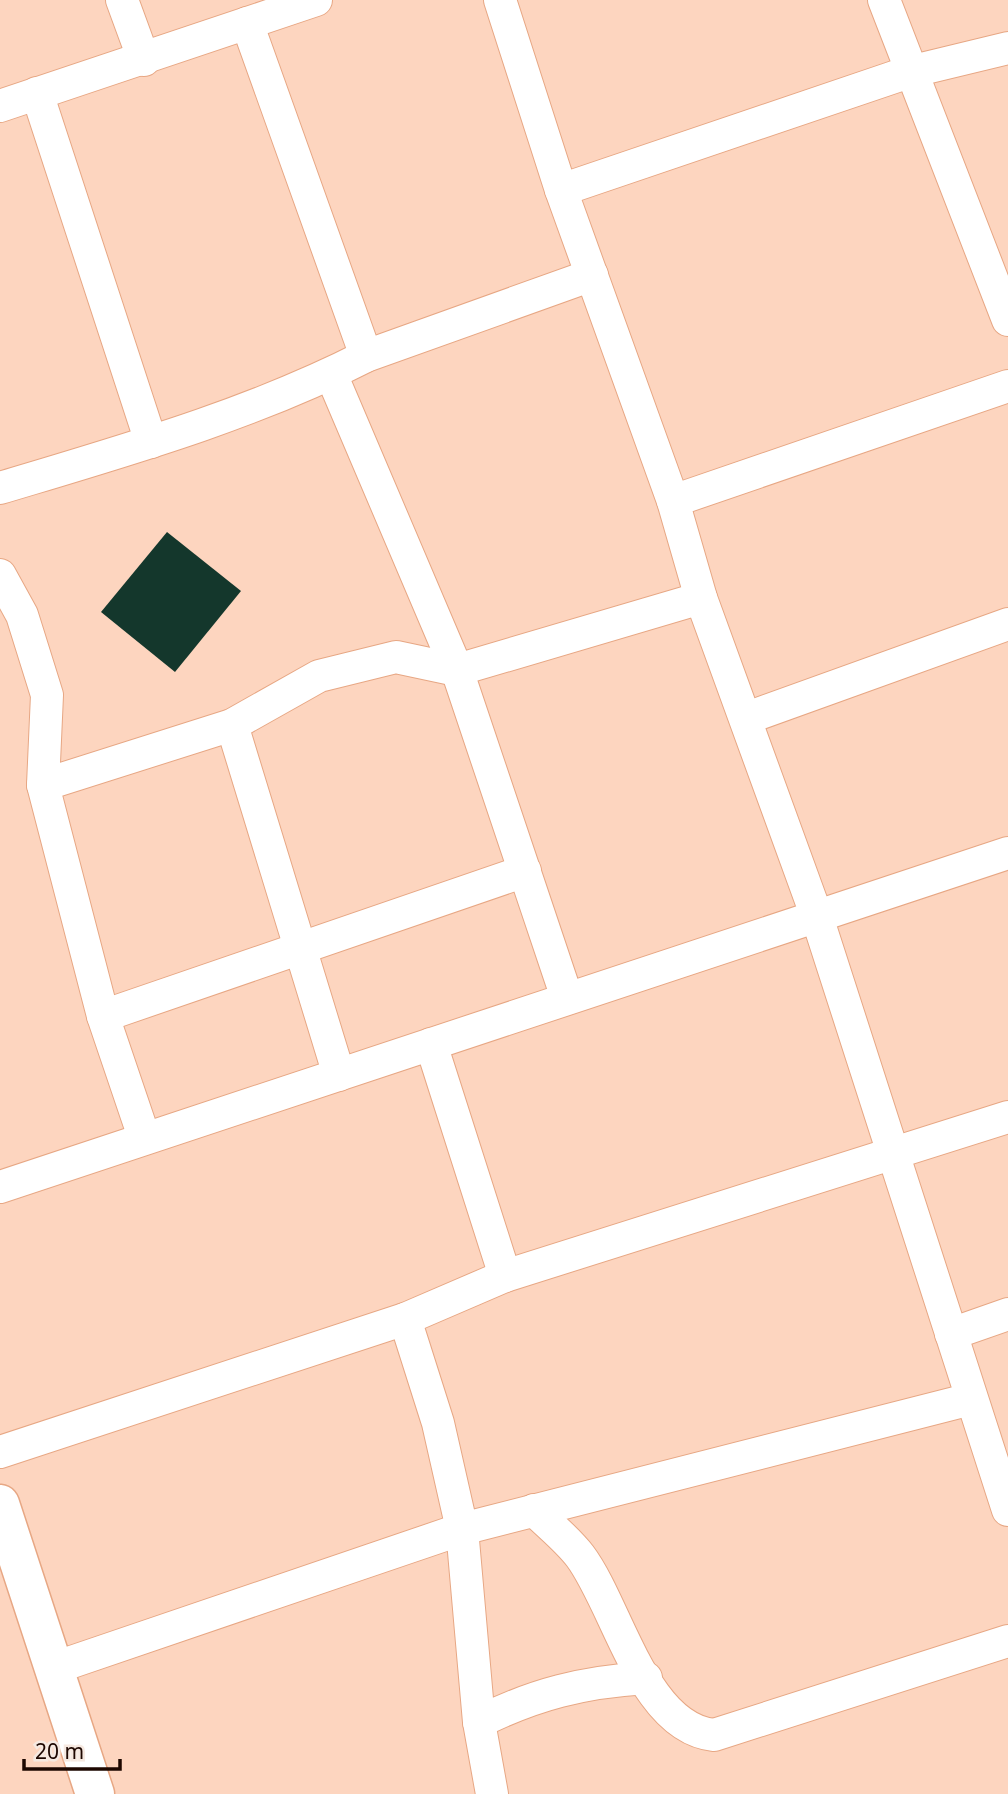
<svg xmlns="http://www.w3.org/2000/svg" width="1008" height="1794" viewBox="0 0 1008 1794" font-family="'Noto Sans',sans-serif">
<style>
.building{fill:#14372c}
.lines{fill:none;stroke-linecap:round;stroke-linejoin:round}
.minor-casing{stroke:#e7a784;stroke-width:34}
.major-casing{stroke:#e7a784;stroke-width:41}
.minor{stroke:#fff;stroke-width:32}
.major{stroke:#fff;stroke-width:38}
</style>
<rect width="100%" height="100%" fill="#fdd5bf"/>
<polygon class="building" points="167,532 241,591 175,672 101,612"/>
<g class="lines">
<g class="minor-casing">
<g id="minor">
<polyline points="122,0 144,60"/>
<polyline points="500,0 561,190 673,501 701,598 817,917 1008,1510"/>
<polyline points="884,0 1008,320"/>
<polyline points="247,23 366,356"/>
<polyline points="37,93 151,442"/>
<polyline points="0,106 316,0"/>
<polyline points="561,190 909,72 1008,48"/>
<polyline points="331,374 457,670 567,998"/>
<path d="M0 488C123 451 251 415 366 356L592 275"/>
<polyline points="673,501 1008,386"/>
<polyline points="0,575 22,615 47,695 43,785 103,1016 144,1137"/>
<polyline points="747,718 1008,624"/>
<polyline points="232,725 339,1075"/>
<polyline points="43,785 232,725 319,676 396,657 457,670 701,598"/>
<polyline points="103,1016 525,871"/>
<polyline points="431,1044 505,1276"/>
<polyline points="0,1187 1008,853"/>
<polyline points="405,1319 438,1423 462,1529 479,1722 492,1794"/>
<polyline points="951,1334 1008,1314"/>
<polyline points="0,1452 405,1319 505,1276 1008,1117"/>
<path d="M534 1510C549 1525 567 1539 580 1556 617 1605 643 1728 714 1735L1008 1641"/>
<polyline points="54,1668 462,1529 971,1399"/>
<path d="M479 1722C535 1694 583 1682 646 1678"/>
</g>
</g>
<g class="major-casing">
<polyline id="major" points="0,1504 95,1794"/>
</g>
<use href="#minor" class="minor"/>
<use href="#major" class="major"/>
</g>
<path d="M24 1759v10h96v-10" fill="none" stroke="#1d0700" stroke-width="3.5"/>
<text x="35" y="1759" font-size="21" fill="#1d0700" stroke="#f6e9e1" stroke-width="5" paint-order="stroke">20 m</text>
</svg>
